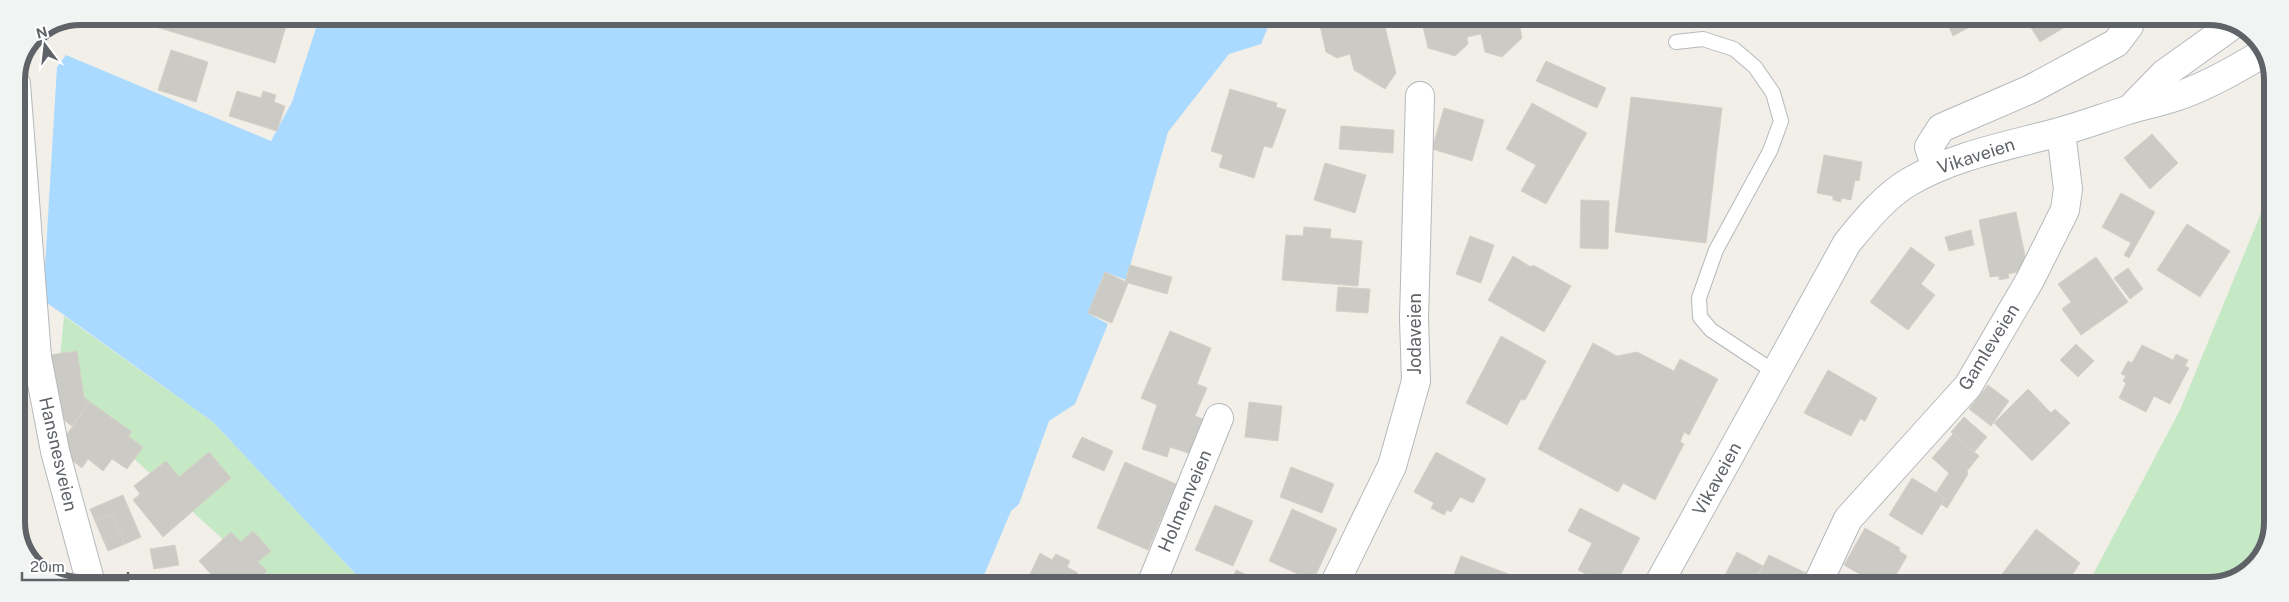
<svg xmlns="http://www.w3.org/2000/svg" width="2289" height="602" viewBox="0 0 2289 602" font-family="'Public Sans',sans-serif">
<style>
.green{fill:#c5e8c5}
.water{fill:#aadaff}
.building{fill:#cccac5;stroke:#d6d1c6}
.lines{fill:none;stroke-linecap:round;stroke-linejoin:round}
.lane-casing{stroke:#b5b8bc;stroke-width:16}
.street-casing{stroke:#b5b8bc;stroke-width:30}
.secondary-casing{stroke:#b6babf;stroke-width:30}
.lane{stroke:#fff;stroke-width:14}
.street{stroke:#fff;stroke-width:28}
.secondary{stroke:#fff;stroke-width:28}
.labels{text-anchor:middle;stroke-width:4;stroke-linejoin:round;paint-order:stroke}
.street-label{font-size:18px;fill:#5f6368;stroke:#fff}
.rim{fill:none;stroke:#5f6368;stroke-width:6}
</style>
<rect width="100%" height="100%" fill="#f1efe8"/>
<g class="green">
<polygon points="2272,179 2271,538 2248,572 2209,586 2087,586 2180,410 2259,218"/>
<polygon points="64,316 213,422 365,584 257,584 236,551 57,389"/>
</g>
<polygon class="water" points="320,16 1272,17 1261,44 1229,54 1168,132 1126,280 1105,272 1089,314 1108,324 1075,404 1049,421 1019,504 1011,511 985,573 972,585 365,584 213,422 43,300 57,67 66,55 271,141 292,102"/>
<g class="building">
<polygon points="160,16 289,16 275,63 156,27"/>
<polygon points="1318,17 1383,18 1396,73 1385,89 1354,70 1350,54 1337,58 1326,52"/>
<polygon points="1421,18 1527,18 1528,25 1520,27 1522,38 1502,57 1485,52 1481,34 1467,37 1468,44 1455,56 1428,48"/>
<polygon points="1563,18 1590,18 1584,25"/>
<polygon points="1945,18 1979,18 1981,21 1953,36"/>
<polygon points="2025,18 2080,18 2040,42"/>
<polygon points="171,50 208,62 196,102 158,90"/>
<polygon points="1546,61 1606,88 1597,108 1536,81"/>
<polygon points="1230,89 1277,103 1276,107 1286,110 1272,148 1264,146 1254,178 1219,167 1223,155 1211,151"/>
<polygon points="237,91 261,98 263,91 276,95 274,102 285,106 277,131 229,116"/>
<polygon points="1631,97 1722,108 1706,243 1615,232"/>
<polygon points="1532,103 1587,133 1546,204 1521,191 1536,165 1506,149"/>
<polygon points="1444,108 1484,120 1472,161 1432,149"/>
<polygon points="1341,126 1394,130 1393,153 1339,149"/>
<polygon points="2152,134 2178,163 2150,189 2124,158"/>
<polygon points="1824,155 1862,162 1859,181 1855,180 1851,200 1841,198 1841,202 1833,200 1833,196 1817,193"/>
<polygon points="1325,163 1366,175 1355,213 1314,200"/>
<polygon points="2121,193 2155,212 2129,258 2124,255 2131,243 2102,227"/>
<polygon points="1581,200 1609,201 1608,249 1580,248"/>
<polygon points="2016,212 2028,270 2008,274 2009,278 1999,280 1999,276 1990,277 1979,220"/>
<polygon points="2187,224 2230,251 2200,297 2157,270"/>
<polygon points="1304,227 1331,229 1330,238 1362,241 1358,286 1282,280 1286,235 1303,236"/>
<polygon points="1971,230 1974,245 1949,251 1945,237"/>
<polygon points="1470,236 1494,245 1481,283 1456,274"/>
<polygon points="1911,247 1935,265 1921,284 1935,295 1908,330 1870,302"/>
<polygon points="1513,256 1531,267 1533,265 1571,286 1544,332 1488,300"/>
<polygon points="2096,257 2128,302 2081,335 2062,309 2071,302 2058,284"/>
<polygon points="1130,265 1172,277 1167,294 1125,282"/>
<polygon points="2128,268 2143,289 2130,299 2114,278"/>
<polygon points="1105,272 1128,283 1112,323 1088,313"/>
<polygon points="1338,287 1370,289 1368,313 1336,311"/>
<polygon points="1170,331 1211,348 1197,384 1207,388 1195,416 1203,419 1191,454 1170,447 1167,457 1142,449 1157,405 1141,398"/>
<polygon points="1501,336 1546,361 1525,400 1521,399 1507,425 1466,403"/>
<polygon points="1593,343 1617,356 1637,352 1674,371 1680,359 1718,379 1689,435 1684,432 1680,442 1684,444 1655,500 1623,483 1618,492 1538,449"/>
<polygon points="2076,344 2094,361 2078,377 2060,360"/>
<polygon points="2142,345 2173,360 2176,354 2188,360 2185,366 2189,368 2170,404 2154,396 2146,412 2119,398 2126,383 2123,381 2126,376 2121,374 2128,361 2132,363"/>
<polygon points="77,351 84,397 90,402 72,426 55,414 50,355"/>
<polygon points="1828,370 1877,398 1865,421 1860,419 1851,436 1804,413"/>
<polygon points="1988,385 2009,401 1991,426 1969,409"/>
<polygon points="2028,389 2051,413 2055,409 2070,423 2032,461 1994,423"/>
<polygon points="90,402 132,432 128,436 143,447 127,469 112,459 103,471 88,459 82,468 64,454 60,444"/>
<polygon points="1249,402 1282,406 1278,441 1245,437"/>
<polygon points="1964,417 1987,437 1974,452 1951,432"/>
<polygon points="1953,434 1979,456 1967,471 1968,474 1947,508 1941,504 1945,498 1936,493 1949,473 1932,458"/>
<polygon points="1082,437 1113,451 1104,471 1072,457"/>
<polygon points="209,452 231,478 163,537 133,500 140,494 134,486 166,461 179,477"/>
<polygon points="1436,452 1486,479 1473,503 1460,497 1451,512 1447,510 1444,515 1431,508 1434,503 1414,492"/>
<polygon points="1125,462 1176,484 1148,550 1097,528"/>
<polygon points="1291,467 1334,484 1322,513 1280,497"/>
<polygon points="1912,478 1945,498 1922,535 1889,515"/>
<polygon points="123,495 141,537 125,544 112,514 95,521 90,509"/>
<polygon points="1215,505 1253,521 1233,566 1195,550"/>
<polygon points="1580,508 1640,538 1615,585 1607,585 1578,570 1592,543 1568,531"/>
<polygon points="1292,509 1337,529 1313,581 1269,561"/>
<polygon points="112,514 125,544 108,551 95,521"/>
<polygon points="16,521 25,522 23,543 16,526"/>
<polygon points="1865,528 1900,548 1899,551 1907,556 1890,585 1881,581 1879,585 1844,565"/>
<polygon points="2036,529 2080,563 2065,586 2008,586 1999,578"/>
<polygon points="253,531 271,551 258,562 267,571 254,584 220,584 199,561 231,532 241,542"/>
<polygon points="175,545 179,565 154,569 150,549"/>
<polygon points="1737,552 1763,566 1752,585 1740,585 1724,577"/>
<polygon points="1040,553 1052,560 1056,554 1070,561 1067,567 1078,573 1072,585 1025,585"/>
<polygon points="1769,555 1806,573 1805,575 1808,577 1804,585 1754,585"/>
<polygon points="1461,556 1516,577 1513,585 1450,585"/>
<polygon points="1236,570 1271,585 1230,585"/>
<polygon points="1842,579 1855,585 1839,585"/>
</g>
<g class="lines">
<g class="lane-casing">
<polyline id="lane" points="1676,42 1703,39 1734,49 1755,67 1773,93 1781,121 1770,151 1716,250 1699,298 1700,317 1711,330 1776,373"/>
</g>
<g class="street-casing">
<g id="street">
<polyline points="16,84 37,357 55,451 91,584"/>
<polyline points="2130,109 2164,74 2234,24"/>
<polyline points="1936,168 1929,147 1941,128 2031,89 2116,43 2129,26"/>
<polyline points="1151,585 1219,418"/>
<polyline points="1334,585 1392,466 1416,381 1414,319 1420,96"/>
<polyline points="1817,585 1848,519 1968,386 2030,280 2065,210 2068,189 2061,132"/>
</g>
</g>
<g class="secondary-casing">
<path id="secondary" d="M1658 585 1847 243C1865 221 1884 197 1909 182 1955 155 2008 146 2059 132 2082 126 2105 117 2128 110 2142 105 2157 103 2172 98 2204 88 2234 71 2263 53"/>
</g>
<use href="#lane" class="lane"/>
<use href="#street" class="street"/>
<use href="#secondary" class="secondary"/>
</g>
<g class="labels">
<g class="street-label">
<text transform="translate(1976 156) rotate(-18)" y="6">Vikaveien</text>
<text transform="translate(1415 334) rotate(-90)" y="6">Jodaveien</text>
<text transform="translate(1989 347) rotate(-58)" y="6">Gamleveien</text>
<text transform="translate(58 454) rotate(77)" y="6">Hansnesveien</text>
<text transform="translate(1717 479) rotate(-61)" y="6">Vikaveien</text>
<text transform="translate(1185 501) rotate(-67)" y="6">Holmenveien</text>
</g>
</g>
<path d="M0 0H2289V602H0ZM80 25H2209A55 55 0 0 1 2264 80V522A55 55 0 0 1 2209 577H80A55 55 0 0 1 25 522V80A55 55 0 0 1 80 25Z" fill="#f2f3f3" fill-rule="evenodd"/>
<path class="rim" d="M80 25H2209A55 55 0 0 1 2264 80V522A55 55 0 0 1 2209 577H80A55 55 0 0 1 25 522V80A55 55 0 0 1 80 25Z"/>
<g transform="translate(45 45) rotate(345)" stroke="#ffffff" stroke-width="4" paint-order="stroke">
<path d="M0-4L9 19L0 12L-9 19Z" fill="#5f6368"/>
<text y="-8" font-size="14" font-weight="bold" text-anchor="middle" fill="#5f6368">N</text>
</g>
<path d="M22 572v8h106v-8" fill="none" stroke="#5f6368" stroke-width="2.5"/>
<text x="30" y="572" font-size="15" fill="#5f6368" stroke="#ffffff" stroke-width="4" paint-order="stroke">20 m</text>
</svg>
